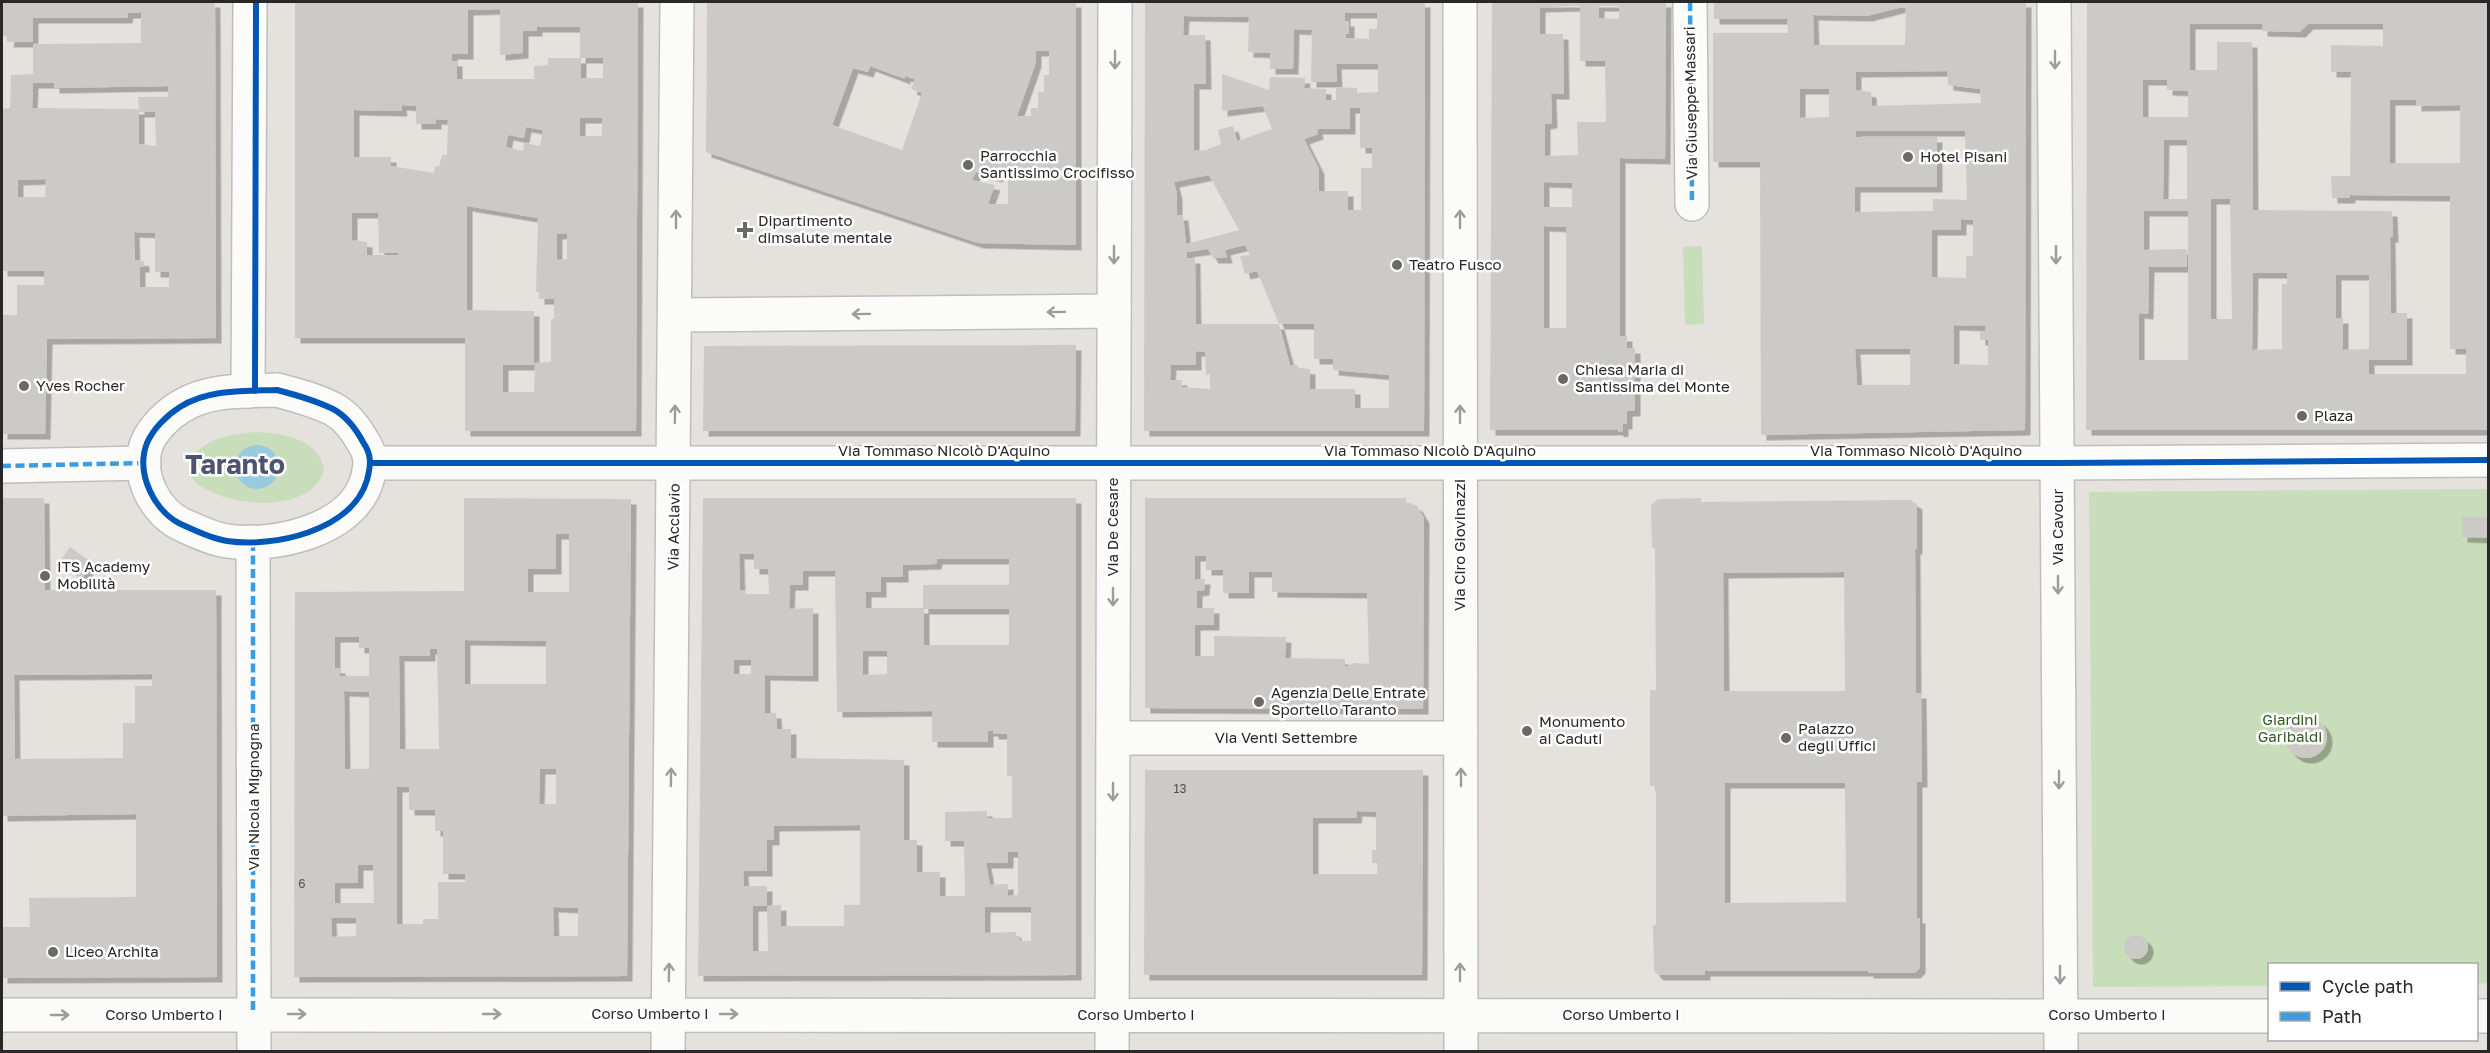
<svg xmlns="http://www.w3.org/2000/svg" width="2490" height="1053" viewBox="0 0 2490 1053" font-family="'Golos Text',sans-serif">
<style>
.green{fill:#c8ddba}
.water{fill:#99cbdf}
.building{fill:#cccac7;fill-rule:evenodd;filter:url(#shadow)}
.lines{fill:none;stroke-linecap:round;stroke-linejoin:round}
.street-casing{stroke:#bfbebf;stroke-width:36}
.secondary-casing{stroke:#bfbebf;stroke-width:36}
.street{stroke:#fbfbfa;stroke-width:33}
.secondary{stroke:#fbfbfa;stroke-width:33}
.quiet{stroke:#3d9ce0;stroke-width:4.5;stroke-dasharray:9 4.5;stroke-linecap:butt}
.cycleway-casing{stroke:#fff;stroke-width:10}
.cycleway{stroke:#0057b8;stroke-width:6}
.oneway{stroke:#9c9c9c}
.poi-dot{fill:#6a6968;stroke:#fff;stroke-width:2}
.labels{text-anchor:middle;stroke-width:5;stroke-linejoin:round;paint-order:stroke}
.number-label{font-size:12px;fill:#525150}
.street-label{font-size:15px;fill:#282828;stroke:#fff}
.poi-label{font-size:15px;fill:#282828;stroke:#fff;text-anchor:start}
.park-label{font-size:15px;fill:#2b5b21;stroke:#fff}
.town-label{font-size:27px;font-weight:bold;fill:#4e5372;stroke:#fff}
</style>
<defs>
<filter id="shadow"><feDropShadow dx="5.5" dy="5.5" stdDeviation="0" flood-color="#0004"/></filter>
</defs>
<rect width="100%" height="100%" fill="#e5e2de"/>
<g class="green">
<polygon points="1702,246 1704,324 1685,325 1683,247"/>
<path d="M257 432C284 433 319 439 324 470 312 511 245 507 214 493 206 489 196 485 191 477 189 474 189 468 188 464 203 437 229 435 257 432Z"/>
<polygon points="2488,489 2488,983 2477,984 2476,964 2270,964 2269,986 2093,987 2089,492"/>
</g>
<circle class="water" cx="257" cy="467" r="22"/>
<g class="building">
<path d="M2 2H215L216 338 47 339 45 434H2V315H17V285H44V271H2V109L10 108 11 75 33 74V44L141 43V13H128L127 18H33V42H8L9 36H2ZM33 83H54V88L169 86 168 97H138L139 109 32 108ZM139 112H155L156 146 139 144ZM46 179 45 197H18V180ZM134 232 155 233V272H169V287H140V267H144V261L135 260Z"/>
<path d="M295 2H638L636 431H465V338H295ZM500 9V55L523 53V31H537V27H580V58H548V65L534 66V79H457V61H452V54H468V10ZM581 58H603V78H581ZM401 105 416 106V124H436V119L448 120 447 155H442L439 167 435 166 434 173 391 166V157H354V110L402 111ZM580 118H602V136H580ZM526 127 543 130 540 146 524 143 523 151 506 147 508 135 524 138ZM467 206 538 218 536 292H539V299H554V319H551V362L535 363 534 392H503V365H534V311L467 310ZM352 213H378L379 253H398V255H367V242L352 240ZM567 233V259L557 260V234Z"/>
<path d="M707 2H1076V245L978 243 706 152ZM1036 51H1049V75H1044V92H1038V108H1031V116H1017L1036 62ZM870 66 905 79V76L915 79 911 89 922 93 902 150 832 125 853 68 868 72ZM976 172 997 177 999 172 1008 174V204H988L995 185 972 180Z"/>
<path d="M1145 2H1425L1424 431H1144ZM1345 13H1377V29H1369V39L1346 38V34H1349V21H1345ZM1184 16 1249 17 1248 52 1270 53V69H1293L1294 29 1312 30 1311 82H1337L1336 64H1378V92L1357 93V88L1336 87V100H1326V89L1304 88 1305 78 1270 77 1269 90 1222 74V111L1263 106 1272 129 1237 141 1233 126 1218 130 1221 144 1206 150 1194 151V84H1206L1205 35H1183ZM1350 108H1360V148H1372V168H1361V210H1348V191H1319V169L1304 139 1318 134 1317 129H1350ZM1209 175 1239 230 1186 244 1183 215H1177V194L1174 182ZM1245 245 1250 255 1240 256 1245 274 1257 271 1279 324H1314V359H1333V370L1389 375V408H1355V389H1310V369L1298 368V365H1290L1279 324H1196L1195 258H1187V252L1208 249 1213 258H1227L1225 250ZM1196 351 1205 352 1206 375 1210 374V389L1181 387 1182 380H1170L1171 365H1196Z"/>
<path d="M1492 2H1666L1665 159 1620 158V336H1627V348H1635V411H1627V424H1623V431L1618 432V430H1490ZM1580 6V61H1605L1606 122H1577L1578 155 1545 156V124L1552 123 1551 94H1564L1563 34H1540V7ZM1599 6H1619V19L1599 18ZM1544 182 1572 183V207H1544ZM1544 226 1566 227V328H1544Z"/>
<path d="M1714 2H2026L2025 430 1761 435 1760 162H1713V33H1788L1787 19H1714ZM1906 6 1905 45H1814L1813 15 1867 16ZM1947 71 1948 85 1980 89 1981 103 1872 106 1871 92 1856 90V72ZM1800 89H1829V117L1800 118ZM1856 131H1965L1967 200 1933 199V211L1855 212V187H1937V137H1856ZM1961 219 1973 220V256H1966V278L1932 277V230H1961ZM1954 325 1986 326 1985 331H1980V340H1988V365L1954 364ZM1855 349H1910V385H1857Z"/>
<path d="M2087 2H2488V430H2086ZM2190 24H2262V31L2300 32 2308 24H2383V46L2331 45V72H2351L2350 176H2331L2332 198H2350V195L2450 196V349H2466V374H2369V360H2407V313H2391L2390 237H2393L2392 211 2253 210 2252 42H2217V70H2190ZM2143 80H2167V90L2188 91V117H2143ZM2390 100H2416V106L2460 105V163H2390ZM2164 140H2187V199H2163ZM2211 199H2230L2232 319H2211ZM2144 211H2188V360H2139V313L2148 314 2149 267H2187V249L2144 250ZM2253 273H2287V284H2282V349L2252 350ZM2336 275H2369V349L2343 350V318H2336Z"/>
<polygon points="1076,345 1075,431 703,431 704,346"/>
<path d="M2 498H44L45 590H216L217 977 2 978V927H30L29 898 136 897V814L2 816ZM152 674V686H135V723H123V758L15 759 14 675Z"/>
<path d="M464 498 631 499 627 976 294 977 295 592 464 591ZM556 534H569V592H528V569H556ZM335 637H359V648H369V676H340V668H335ZM465 640 546 641V684H465ZM430 649H437L439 749H400L399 656H430ZM344 691 369 692V769H345ZM540 769H556V804H539ZM397 787H409V810H435V831H443V874H465V882H438V919H423V924H397ZM358 865H373L374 903H335V883H358ZM553 907 578 908V936H554ZM331 918H356V936L332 937Z"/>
<path d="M703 498H1076V975L698 976ZM739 554H754V569H768L769 594H745L746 590H740ZM937 559H1009V585H923V608H866V592H881V577H903V565L936 564ZM803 571H835L837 712 932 711V742H988V731H993V734H1007V776H1012V818H987V811L945 812V841H964L965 896H940V872H917V840H904V760L791 758V729H777L776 713H765V675L813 676V608L789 609 790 585H803ZM924 609H1009V645H924ZM863 651H887V674L863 675ZM734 660H751V674H734ZM860 825V905H844V926H781V905L767 906 768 951H753V906H767V886H744L743 871H767V840H774V826ZM1008 852H1018V895L1008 896V884L990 885 986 863H1008ZM985 907H1031V941H1020V936H1016V932L985 933Z"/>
<path d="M1145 498H1406V502L1417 506 1424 518 1423 709 1145 708ZM1195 556H1206V570H1223V593H1249V572H1272V592L1367 593 1369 664 1354 663 1345 667V659L1285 658 1286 637 1214 636V656H1195V625H1214V608H1197V591L1204 590 1205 579H1195Z"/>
<path d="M1701 498V502L1910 500 1917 504V549H1915L1916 693H1921L1922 782H1917V918H1920V968L1915 973H1868V971H1705V975H1658L1654 971 1653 925H1656V786H1650V690H1656L1655 548H1652L1651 505 1658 499ZM1844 572 1845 691H1724L1723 573ZM1725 783H1845L1846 902 1725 903Z"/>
<polygon points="2462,517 2488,517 2488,538 2462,537"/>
<polygon points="70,547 93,563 82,578 60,561"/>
<circle cx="2306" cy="737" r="21"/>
<path d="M1145 770H1423L1422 975H1144ZM1357 811 1376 812V850H1372V863H1378L1377 874H1313V818H1356Z"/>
<circle cx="2136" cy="947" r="12"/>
</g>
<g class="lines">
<g class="street-casing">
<g id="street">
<polyline points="1460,2 1461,1052"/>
<polyline points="1690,2 1692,204"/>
<polyline points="2054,2 2061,1052"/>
<polyline points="676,315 1114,311"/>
<path d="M277 390C296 395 315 400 333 409 346 416 356 429 363 442 372 455 371 465 367 480 352 531 273 548 227 541 213 539 198 532 185 526 155 514 135 474 147 443 153 429 167 415 180 407 208 389 245 391 277 390Z"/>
<polyline points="248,391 250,2"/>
<polyline points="371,463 2057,463 2488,460"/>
<polyline points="2,466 144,463"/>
<polyline points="253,542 254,1052"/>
<polyline points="1113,738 1460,738"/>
<polyline points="668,1052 677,2"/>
<polyline points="1112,1052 1115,2"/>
</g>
</g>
<g class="secondary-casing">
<g id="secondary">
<polyline points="2,1015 2270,1016"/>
<polyline points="2476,1016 2488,1016"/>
</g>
</g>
<use href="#street" class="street"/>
<use href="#secondary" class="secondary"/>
<g class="quiet">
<polyline points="1690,2 1692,204"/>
<polyline points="2,466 144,463"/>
<polyline points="253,542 253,1014"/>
</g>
<g class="cycleway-casing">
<g id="cycleway">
<path d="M277 390C296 395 315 400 333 409 346 416 356 429 363 442 372 455 371 465 367 480 352 531 273 548 227 541 213 539 198 532 185 526 155 514 135 474 147 443 153 429 167 415 180 407 208 389 245 391 277 390Z"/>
<polyline points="255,391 256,2"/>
<polyline points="371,463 2057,463 2488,460"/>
</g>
</g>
<use href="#cycleway" class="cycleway"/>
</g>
<defs><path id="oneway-shaft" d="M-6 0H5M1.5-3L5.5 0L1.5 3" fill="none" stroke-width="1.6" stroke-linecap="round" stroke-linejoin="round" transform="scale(1.5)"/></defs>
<g class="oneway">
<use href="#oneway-shaft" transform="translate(1115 60) rotate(90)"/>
<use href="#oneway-shaft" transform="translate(2055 60) rotate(90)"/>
<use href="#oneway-shaft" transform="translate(676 219) rotate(-90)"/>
<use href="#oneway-shaft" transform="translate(1460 219) rotate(-90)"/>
<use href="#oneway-shaft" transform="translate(1114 255) rotate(90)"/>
<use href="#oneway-shaft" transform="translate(2056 255) rotate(90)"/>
<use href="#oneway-shaft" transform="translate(1056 312) rotate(179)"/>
<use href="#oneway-shaft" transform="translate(861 314) rotate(179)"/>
<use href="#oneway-shaft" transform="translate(675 414) rotate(-89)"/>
<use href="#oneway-shaft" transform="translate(1460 414) rotate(-90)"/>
<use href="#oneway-shaft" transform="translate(2058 585) rotate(90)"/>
<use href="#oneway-shaft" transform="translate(1113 597) rotate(90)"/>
<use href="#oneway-shaft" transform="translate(671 777) rotate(-89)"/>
<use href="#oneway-shaft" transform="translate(1461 777) rotate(-90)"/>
<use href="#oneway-shaft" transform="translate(2059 780) rotate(90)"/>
<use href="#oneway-shaft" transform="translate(1113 792) rotate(90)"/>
<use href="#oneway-shaft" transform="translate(669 972) rotate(-89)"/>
<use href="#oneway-shaft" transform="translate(1460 972) rotate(-90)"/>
<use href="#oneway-shaft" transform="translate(2060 975) rotate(90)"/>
<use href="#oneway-shaft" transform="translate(297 1014)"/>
<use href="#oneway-shaft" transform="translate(492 1014)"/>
<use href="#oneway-shaft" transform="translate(729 1014)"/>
<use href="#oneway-shaft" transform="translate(60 1015)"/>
</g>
<g class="poi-dot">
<circle cx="1908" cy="157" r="6"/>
<circle cx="968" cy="165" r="6"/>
<path d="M742 221h6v6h6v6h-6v6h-6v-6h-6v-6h6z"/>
<circle cx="1397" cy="265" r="6"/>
<circle cx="1563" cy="379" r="6"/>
<circle cx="24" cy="386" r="6"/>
<circle cx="2302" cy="416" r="6"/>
<circle cx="45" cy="576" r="6"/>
<circle cx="1259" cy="702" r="6"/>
<circle cx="1527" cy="731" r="6"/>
<circle cx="1786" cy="738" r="6"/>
<circle cx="53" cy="952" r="6"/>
</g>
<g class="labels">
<g class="number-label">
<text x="1180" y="793">13</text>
<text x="302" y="888">6</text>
</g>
<g class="street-label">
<text transform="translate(1691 103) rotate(-91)" y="5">Via Giuseppe Massari</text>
<text x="944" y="456">Via Tommaso Nicolò D'Aquino</text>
<text x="1430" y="456">Via Tommaso Nicolò D'Aquino</text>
<text x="1916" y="456">Via Tommaso Nicolò D'Aquino</text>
<text transform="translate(674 527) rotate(-89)" y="5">Via Acclavio</text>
<text transform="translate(1113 527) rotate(-90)" y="5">Via De Cesare</text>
<text transform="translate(2058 527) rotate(-90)" y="5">Via Cavour</text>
<text transform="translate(1460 545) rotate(-90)" y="5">Via Ciro Giovinazzi</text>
<text x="1286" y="743">Via Venti Settembre</text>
<text transform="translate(254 797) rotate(-90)" y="5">Via Nicola Mignogna</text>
<text x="650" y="1019">Corso Umberto I</text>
<text x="164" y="1020">Corso Umberto I</text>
<text x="1136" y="1020">Corso Umberto I</text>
<text x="1621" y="1020">Corso Umberto I</text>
<text x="2107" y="1020">Corso Umberto I</text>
</g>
<g class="poi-label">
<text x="980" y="161">Parrocchia<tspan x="980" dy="17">Santissimo Crocifisso</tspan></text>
<text x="1920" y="162">Hotel Pisani</text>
<text x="758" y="226">Dipartimento<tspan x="758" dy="17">dimsalute mentale</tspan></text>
<text x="1409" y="270">Teatro Fusco</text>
<text x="1575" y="375">Chiesa Maria di<tspan x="1575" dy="17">Santissima del Monte</tspan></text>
<text x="36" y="391">Yves Rocher</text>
<text x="2314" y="421">Plaza</text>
<text x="57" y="572">ITS Academy<tspan x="57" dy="17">Mobilità</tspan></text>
<text x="1271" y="698">Agenzia Delle Entrate<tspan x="1271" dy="17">Sportello Taranto</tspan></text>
<text x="1539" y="727">Monumento<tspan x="1539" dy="17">ai Caduti</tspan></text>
<text x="1798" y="734">Palazzo<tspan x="1798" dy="17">degli Uffici</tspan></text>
<text x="65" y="957">Liceo Archita</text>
</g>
<g class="park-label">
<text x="2290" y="725">Giardini<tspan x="2290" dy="17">Garibaldi</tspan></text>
</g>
<g class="town-label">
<text x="235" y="474">Taranto</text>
</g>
</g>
<rect width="2490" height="1053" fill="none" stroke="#282828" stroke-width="6"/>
<rect x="2268" y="963" width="210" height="78" fill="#ffffff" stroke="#a9a9a9" stroke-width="1.5"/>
<rect x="2280" y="982" width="30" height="9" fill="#0057b8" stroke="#a9a9a9" stroke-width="1.5"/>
<text x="2322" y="993" font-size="18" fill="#282828">Cycle path</text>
<rect x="2280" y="1012" width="30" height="9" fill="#3d9ce0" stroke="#a9a9a9" stroke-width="1.5"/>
<text x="2322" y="1023" font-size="18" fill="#282828">Path</text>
</svg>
